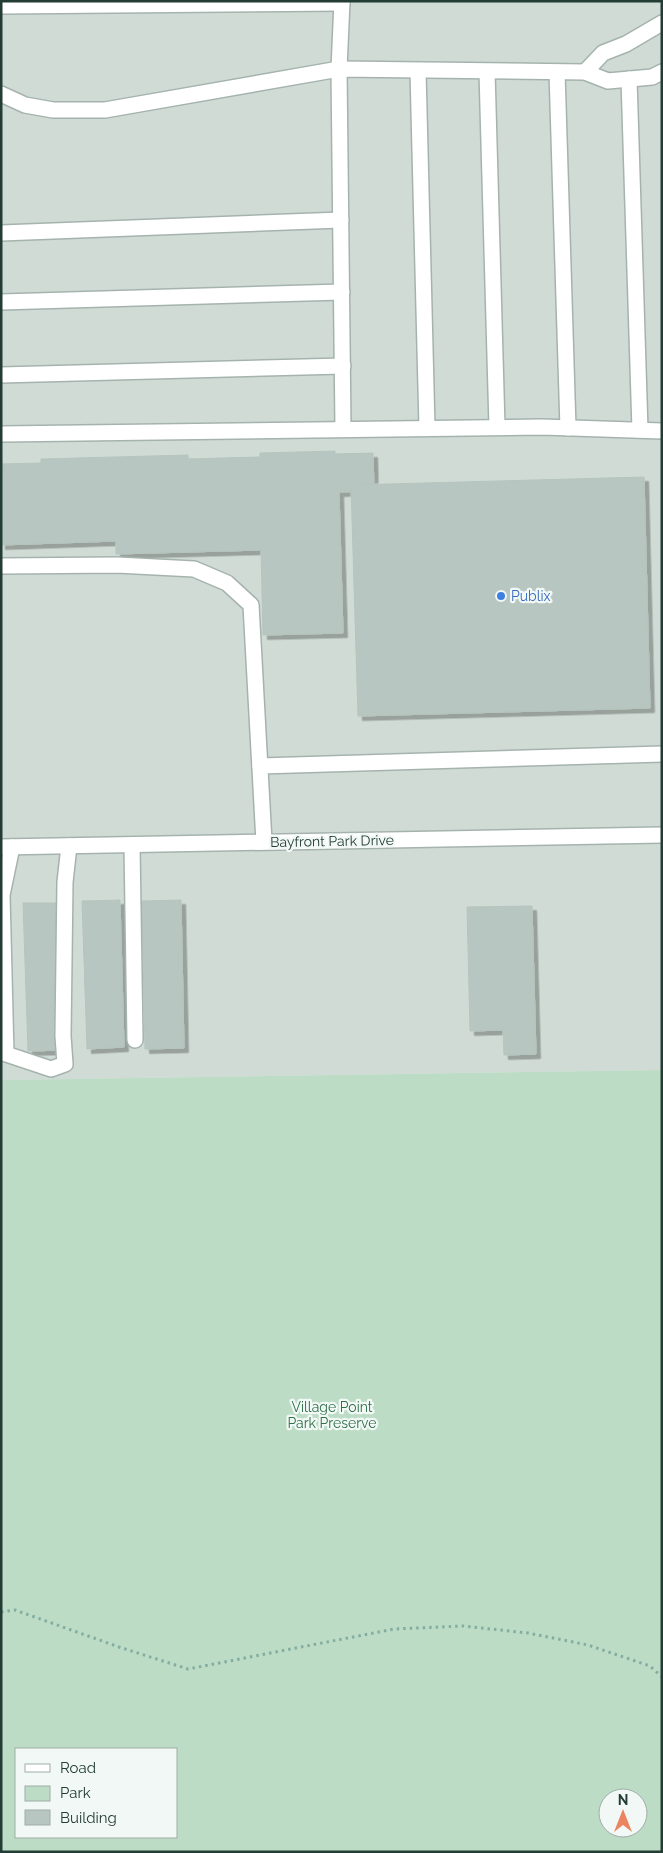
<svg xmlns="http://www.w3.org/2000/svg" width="663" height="1853" viewBox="0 0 663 1853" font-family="Raleway,sans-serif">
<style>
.built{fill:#d0dbd6}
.green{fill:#bcdcc5;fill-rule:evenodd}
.building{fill:#b7c6c0;stroke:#b5c5be;filter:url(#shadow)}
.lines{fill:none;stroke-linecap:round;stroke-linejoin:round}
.minor-casing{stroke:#a5b3ae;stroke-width:18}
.path{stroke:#84ada1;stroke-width:3;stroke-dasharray:2.5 4;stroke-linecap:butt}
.minor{stroke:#fff;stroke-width:15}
.shop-dot{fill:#3f7fe0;stroke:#f2f8f5;stroke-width:2}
.labels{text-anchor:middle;stroke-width:4.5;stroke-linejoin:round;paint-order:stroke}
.shop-label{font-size:14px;fill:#366cbe;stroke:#f2f8f5;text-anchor:start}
.street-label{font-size:14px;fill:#233c35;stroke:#f2f8f5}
.park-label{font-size:14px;fill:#2f7049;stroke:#f2f8f5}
</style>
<defs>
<filter id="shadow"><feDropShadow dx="4.5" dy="4.5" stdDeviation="0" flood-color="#0004"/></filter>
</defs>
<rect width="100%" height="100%" fill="#e2ebe7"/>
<polygon class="built" points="1,1 662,1 662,1070 1,1080"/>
<path class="green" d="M662 1070V1852H1V1080ZM16 1749H176V1837H16ZM608 1798H638V1828H608Z"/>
<g class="building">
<polygon points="335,451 335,454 373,453 374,491 339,492 343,633 263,635 261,550 116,554 116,541 1,545 1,464 41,463 41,459 188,455 188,459 260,457 260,453"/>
<polygon points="644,477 650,708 358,716 351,485"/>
<polygon points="120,900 124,1047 87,1049 82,901"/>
<polygon points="181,900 184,1048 145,1049 142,901"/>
<polygon points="23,903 61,903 65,1050 28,1051"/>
<polygon points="532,906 536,1054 504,1055 503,1030 470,1031 467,907"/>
</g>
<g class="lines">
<g class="minor-casing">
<g id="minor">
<polyline points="342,1 339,69 343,429"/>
<polyline points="1,6 342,3"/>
<polyline points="418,71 427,428"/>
<polyline points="487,72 497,427"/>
<polyline points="557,72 568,428"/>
<polyline points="585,72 603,53 626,44 662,23"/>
<polyline points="629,79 640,430"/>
<polyline points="1,94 25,105 53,110 105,110 339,69 585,72 608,81 652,77 662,72"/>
<polyline points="1,233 341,220"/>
<polyline points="1,302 342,292"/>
<polyline points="1,375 343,366"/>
<polyline points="1,434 542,427 662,431"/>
<polyline points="1,566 117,565 194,569 227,583 251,605 264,842"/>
<polyline points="260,766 662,754"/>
<polyline points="132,845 135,1040"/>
<polyline points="1,847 662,835"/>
<polyline points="12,847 2,895 6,1054 51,1069 65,1064 63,1036 65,882 69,846"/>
</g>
</g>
<polyline class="path" points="1,1612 15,1610 119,1647 188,1669 394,1629 463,1626 528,1633 588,1645 650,1666 662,1677"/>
<use href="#minor" class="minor"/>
</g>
<circle class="shop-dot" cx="501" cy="596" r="5"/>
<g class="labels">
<g class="shop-label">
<text x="511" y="601">Publix</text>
</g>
<g class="street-label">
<text transform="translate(332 841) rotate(-1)" y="5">Bayfront Park Drive</text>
</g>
<g class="park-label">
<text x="332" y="1412">Village Point<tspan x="332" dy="16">Park Preserve</tspan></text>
</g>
</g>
<rect width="663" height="1853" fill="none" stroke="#233c35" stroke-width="5"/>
<rect x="15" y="1748" width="162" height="90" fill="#f2f8f5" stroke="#9fada8"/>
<rect x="25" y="1764" width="25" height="8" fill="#ffffff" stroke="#9fada8"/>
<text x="60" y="1773" font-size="15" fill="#233c35">Road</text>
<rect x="25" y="1786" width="25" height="15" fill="#bcdcc5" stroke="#9fada8"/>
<text x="60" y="1798" font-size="15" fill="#233c35">Park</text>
<rect x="25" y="1810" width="25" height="15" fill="#b7c6c0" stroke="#9fada8"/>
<text x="60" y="1823" font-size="15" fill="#233c35">Building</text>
<g transform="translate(623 1813)"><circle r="24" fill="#f2f8f5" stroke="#9fada8"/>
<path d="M0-4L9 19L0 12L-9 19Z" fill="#eb8460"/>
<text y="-8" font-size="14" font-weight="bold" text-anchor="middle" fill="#233c35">N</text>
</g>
</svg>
